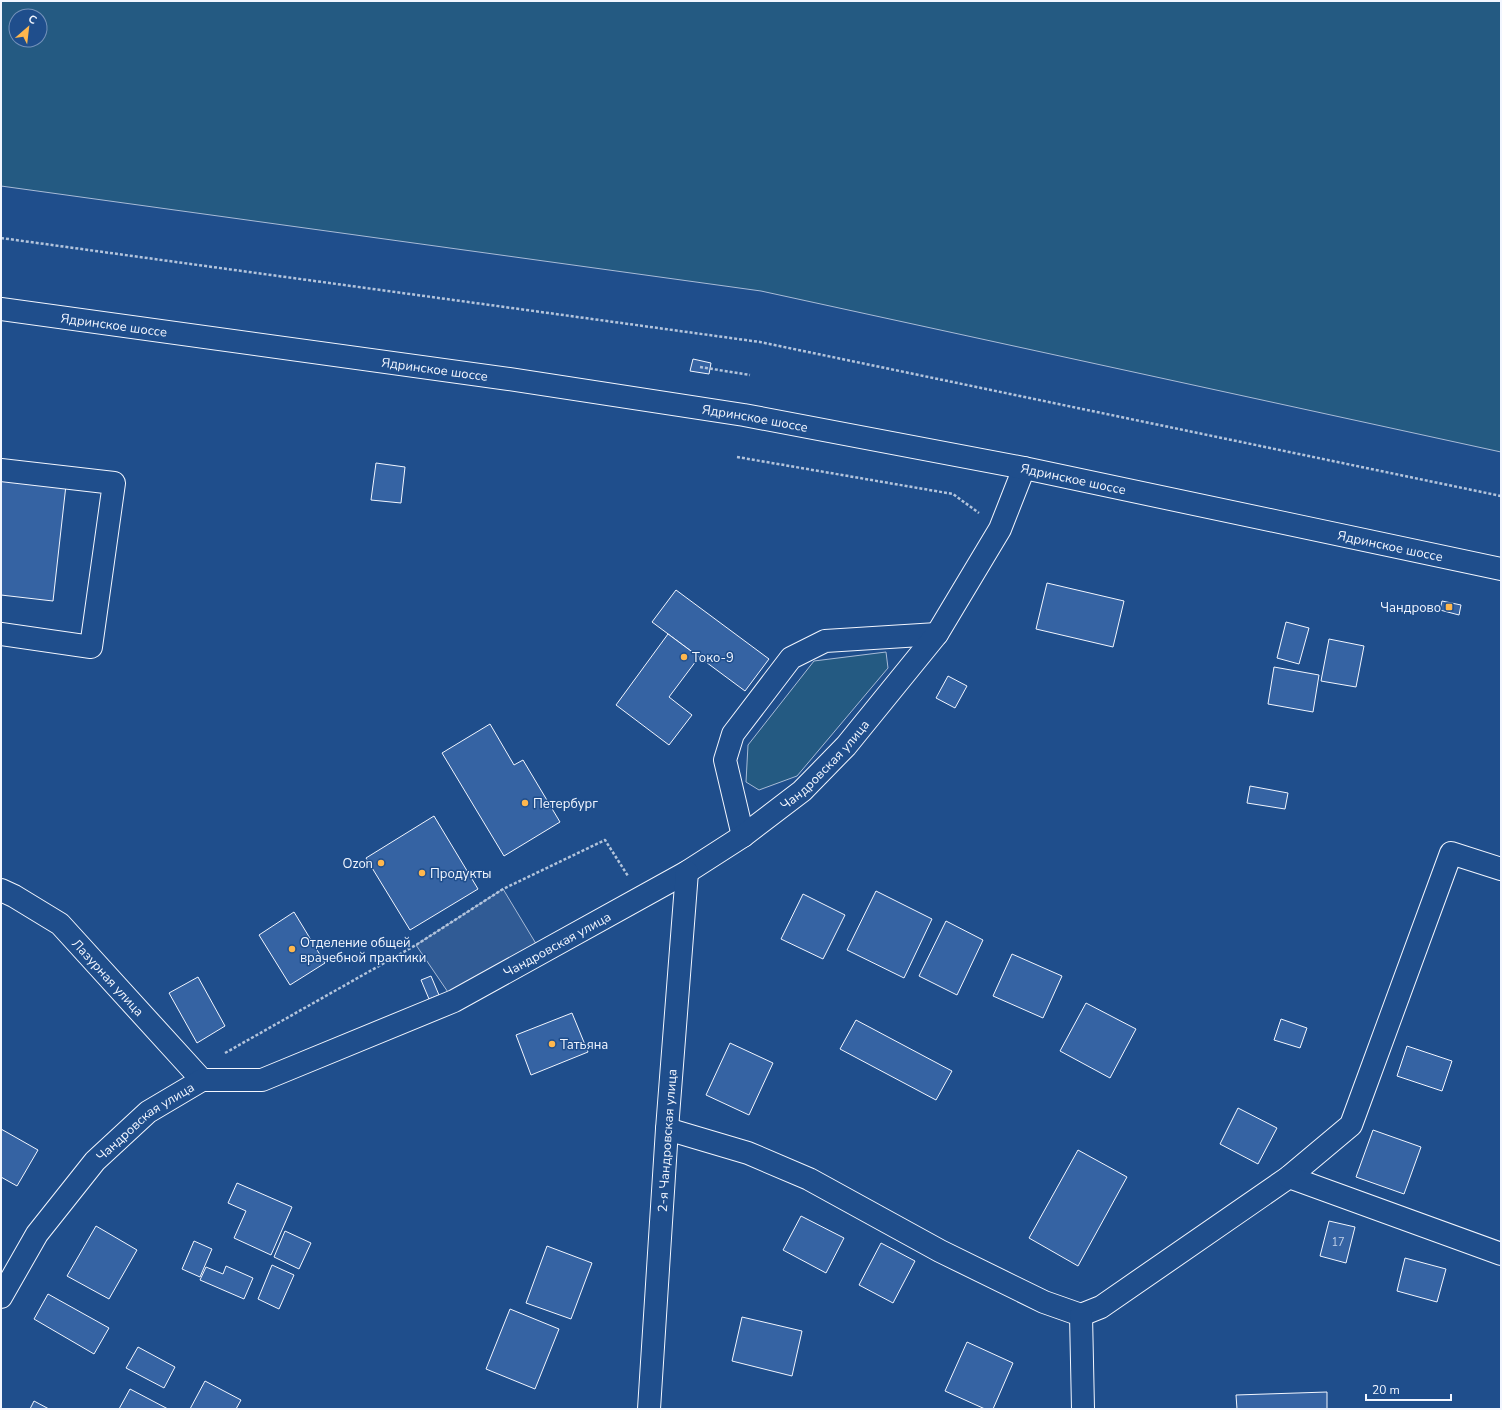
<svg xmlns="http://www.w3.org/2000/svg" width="1502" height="1410" viewBox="0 0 1502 1410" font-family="'Nunito Sans',sans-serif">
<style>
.green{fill:#245a82;stroke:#a8bbd7;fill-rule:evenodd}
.parking{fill:#305b95;stroke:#a8bbd7}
.building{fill:#3563a3;stroke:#f2f6ff}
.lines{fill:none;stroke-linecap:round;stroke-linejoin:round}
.minor-casing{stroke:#f2f6ff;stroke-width:24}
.major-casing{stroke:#f2f6ff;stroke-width:24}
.path{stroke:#b3c4dc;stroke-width:2.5;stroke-dasharray:3 2;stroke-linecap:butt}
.minor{stroke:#1f4e8c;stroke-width:22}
.major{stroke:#1f4e8c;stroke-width:22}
.poi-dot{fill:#ffb74d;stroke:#1f4e8c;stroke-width:1.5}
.labels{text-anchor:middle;stroke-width:3;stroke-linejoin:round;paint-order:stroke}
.number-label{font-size:11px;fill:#c3d1e8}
.street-label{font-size:13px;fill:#f2f6ff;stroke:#1f4e8c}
.poi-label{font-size:13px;fill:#f2f6ff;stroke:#1f4e8c;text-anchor:start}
</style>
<rect width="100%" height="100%" fill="#1f4e8c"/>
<g class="green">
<path d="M1 1H1501V452L761 291 1 186ZM16 16H40V40H16Z"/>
<polygon points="886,652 888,668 797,776 759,790 746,782 748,745 814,661"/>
</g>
<polygon class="parking" points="503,889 541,952 454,1001 416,945"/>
<g class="building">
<polygon points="693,359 711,363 709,374 690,371"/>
<polygon points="376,463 405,467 401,503 371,500"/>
<polygon points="1,477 66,485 53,601 1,595"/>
<polygon points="1047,583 1124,601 1113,647 1036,629"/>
<polygon points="676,590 769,659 745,691 652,622"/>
<polygon points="1442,601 1461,605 1459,615 1440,610"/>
<polygon points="1286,622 1309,628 1299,664 1277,658"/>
<polygon points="668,634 699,657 669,697 692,715 669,745 616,705"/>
<polygon points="1329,639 1364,646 1356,687 1321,681"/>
<polygon points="1274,667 1319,675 1313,712 1268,704"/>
<polygon points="948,676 967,686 955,708 936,698"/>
<polygon points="490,724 514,765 523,760 560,822 504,856 442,753"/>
<polygon points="1250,786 1288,793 1285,809 1247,803"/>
<polygon points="434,816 478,889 410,930 366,858"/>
<polygon points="876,891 932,919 904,978 847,950"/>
<polygon points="803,894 845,915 823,959 781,939"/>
<polygon points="294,912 325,963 290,985 259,935"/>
<polygon points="946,921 983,940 957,995 919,976"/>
<polygon points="1012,954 1062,976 1043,1018 993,996"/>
<polygon points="431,976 439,995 429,999 421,980"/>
<polygon points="198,977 225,1026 197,1043 169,993"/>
<polygon points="1086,1003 1136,1029 1110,1078 1060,1051"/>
<polygon points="572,1013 588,1052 531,1075 516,1035"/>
<polygon points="1281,1019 1307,1028 1300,1048 1274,1040"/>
<polygon points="856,1020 952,1071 936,1100 840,1049"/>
<polygon points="730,1043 773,1063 749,1115 706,1095"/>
<polygon points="1407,1046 1452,1061 1442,1091 1397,1076"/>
<polygon points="1238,1108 1277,1128 1258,1164 1220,1144"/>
<polygon points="1,1129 38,1150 17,1186 1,1177"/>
<polygon points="1373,1130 1421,1147 1404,1194 1356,1177"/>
<polygon points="1078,1150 1127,1177 1078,1266 1029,1238"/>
<polygon points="237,1183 292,1207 271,1255 234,1238 246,1211 228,1203"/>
<polygon points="801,1216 844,1238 826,1273 783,1250"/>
<polygon points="1329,1221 1355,1227 1346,1263 1320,1256"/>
<polygon points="96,1226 137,1250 109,1299 67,1276"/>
<polygon points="285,1231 311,1243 299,1269 274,1257"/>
<polygon points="194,1241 212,1249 200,1277 182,1269"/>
<polygon points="881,1243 915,1261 893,1303 859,1285"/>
<polygon points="547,1246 592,1263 571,1319 526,1303"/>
<polygon points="1405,1258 1446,1269 1437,1302 1397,1291"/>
<polygon points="272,1265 294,1275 279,1309 258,1299"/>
<polygon points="226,1266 253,1278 244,1299 200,1280 206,1267 223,1274"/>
<polygon points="48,1294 109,1328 94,1354 34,1319"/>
<polygon points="510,1309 559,1329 535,1389 486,1369"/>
<polygon points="742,1317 802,1331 792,1376 732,1361"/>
<polygon points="967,1342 1013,1363 993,1409 985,1409 945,1391"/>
<polygon points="138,1347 175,1367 164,1388 126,1368"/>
<polygon points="205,1381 241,1400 236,1409 190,1409"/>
<polygon points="130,1389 168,1409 119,1409"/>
<polygon points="1327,1392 1327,1409 1237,1409 1236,1395"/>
<polygon points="34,1401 49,1409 30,1409"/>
</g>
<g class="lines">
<g class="minor-casing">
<g id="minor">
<polyline points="1,470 114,483 91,647 1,634"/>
<polyline points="743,836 725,760 733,734 791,658 825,641 937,634"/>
<path id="s1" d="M1 890 14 896 60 924 202 1080"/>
<polyline points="667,1129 748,1153 809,1179 940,1251 1044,1302 1081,1315 1101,1307 1289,1177 1351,1125 1451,853 1501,869"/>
<polyline points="1289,1177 1501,1254"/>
<path id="s2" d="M1 1297 37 1234 95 1161 148 1112 202 1080H262L454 1001 687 872 743 836 802 791 846 746 937 634 1000 529 1024 468"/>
<polyline points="1081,1315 1083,1409"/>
<path id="s3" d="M649 1409 667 1129 687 872"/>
</g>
</g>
<g class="major-casing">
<g id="major">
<path id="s4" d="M1 309 509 379 744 415 1024 468 1501 569"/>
</g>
</g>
<g class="path">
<polyline points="1,238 760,342 1501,496"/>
<polyline points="700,367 750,375"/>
<polyline points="737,457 953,494 979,513"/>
<polyline points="225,1053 416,945 503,889 605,840 628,876"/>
</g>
<use href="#minor" class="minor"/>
<use href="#major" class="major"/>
</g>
<g class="poi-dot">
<rect x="1445" y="603" width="8" height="8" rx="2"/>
<circle cx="684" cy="657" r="4"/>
<circle cx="525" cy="803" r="4"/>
<circle cx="381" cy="863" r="4"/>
<circle cx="422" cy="873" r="4"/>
<circle cx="292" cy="949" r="4"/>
<circle cx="552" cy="1044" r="4"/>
</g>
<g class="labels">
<g class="number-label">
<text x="1338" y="1246">17</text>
</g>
<g class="street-label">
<text dy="5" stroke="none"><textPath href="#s4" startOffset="114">Ядринское шоссе</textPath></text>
<text dy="5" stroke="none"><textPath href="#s4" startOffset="438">Ядринское шоссе</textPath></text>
<text dy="5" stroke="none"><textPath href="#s4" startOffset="762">Ядринское шоссе</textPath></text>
<text dy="5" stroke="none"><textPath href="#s4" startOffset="1086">Ядринское шоссе</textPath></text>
<text dy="5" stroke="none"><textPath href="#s4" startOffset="1410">Ядринское шоссе</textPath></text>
<text dy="5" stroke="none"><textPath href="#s2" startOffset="1010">Чандровская улица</textPath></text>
<text dy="5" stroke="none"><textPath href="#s2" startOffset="686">Чандровская улица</textPath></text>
<text dy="5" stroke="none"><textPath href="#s1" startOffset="140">Лазурная улица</textPath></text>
<text dy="5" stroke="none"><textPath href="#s2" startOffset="230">Чандровская улица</textPath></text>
<text dy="5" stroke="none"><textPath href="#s3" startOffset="269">2-я Чандровская улица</textPath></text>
</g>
<g class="poi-label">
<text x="1441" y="612" text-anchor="end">Чандрово</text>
<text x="692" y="662">Токо-9</text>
<text x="533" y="808">Петербург</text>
<text x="373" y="868" text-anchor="end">Ozon</text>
<text x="430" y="878">Продукты</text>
<text x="300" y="947">Отделение общей<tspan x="300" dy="15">врачебной практики</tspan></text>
<text x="560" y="1049">Татьяна</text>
</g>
</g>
<rect width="1502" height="1410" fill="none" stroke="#f2f6ff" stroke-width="4"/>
<g transform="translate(28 28) rotate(28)"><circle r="19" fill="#1f4e8c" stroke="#7391ba"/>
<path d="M0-3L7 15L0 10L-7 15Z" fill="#ffb74d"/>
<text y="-6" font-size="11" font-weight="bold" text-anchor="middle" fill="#f2f6ff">С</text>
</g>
<path d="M1366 1394v6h85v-6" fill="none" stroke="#f2f6ff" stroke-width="2"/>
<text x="1372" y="1394" font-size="12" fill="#f2f6ff" stroke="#1f4e8c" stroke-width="3" paint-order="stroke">20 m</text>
</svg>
